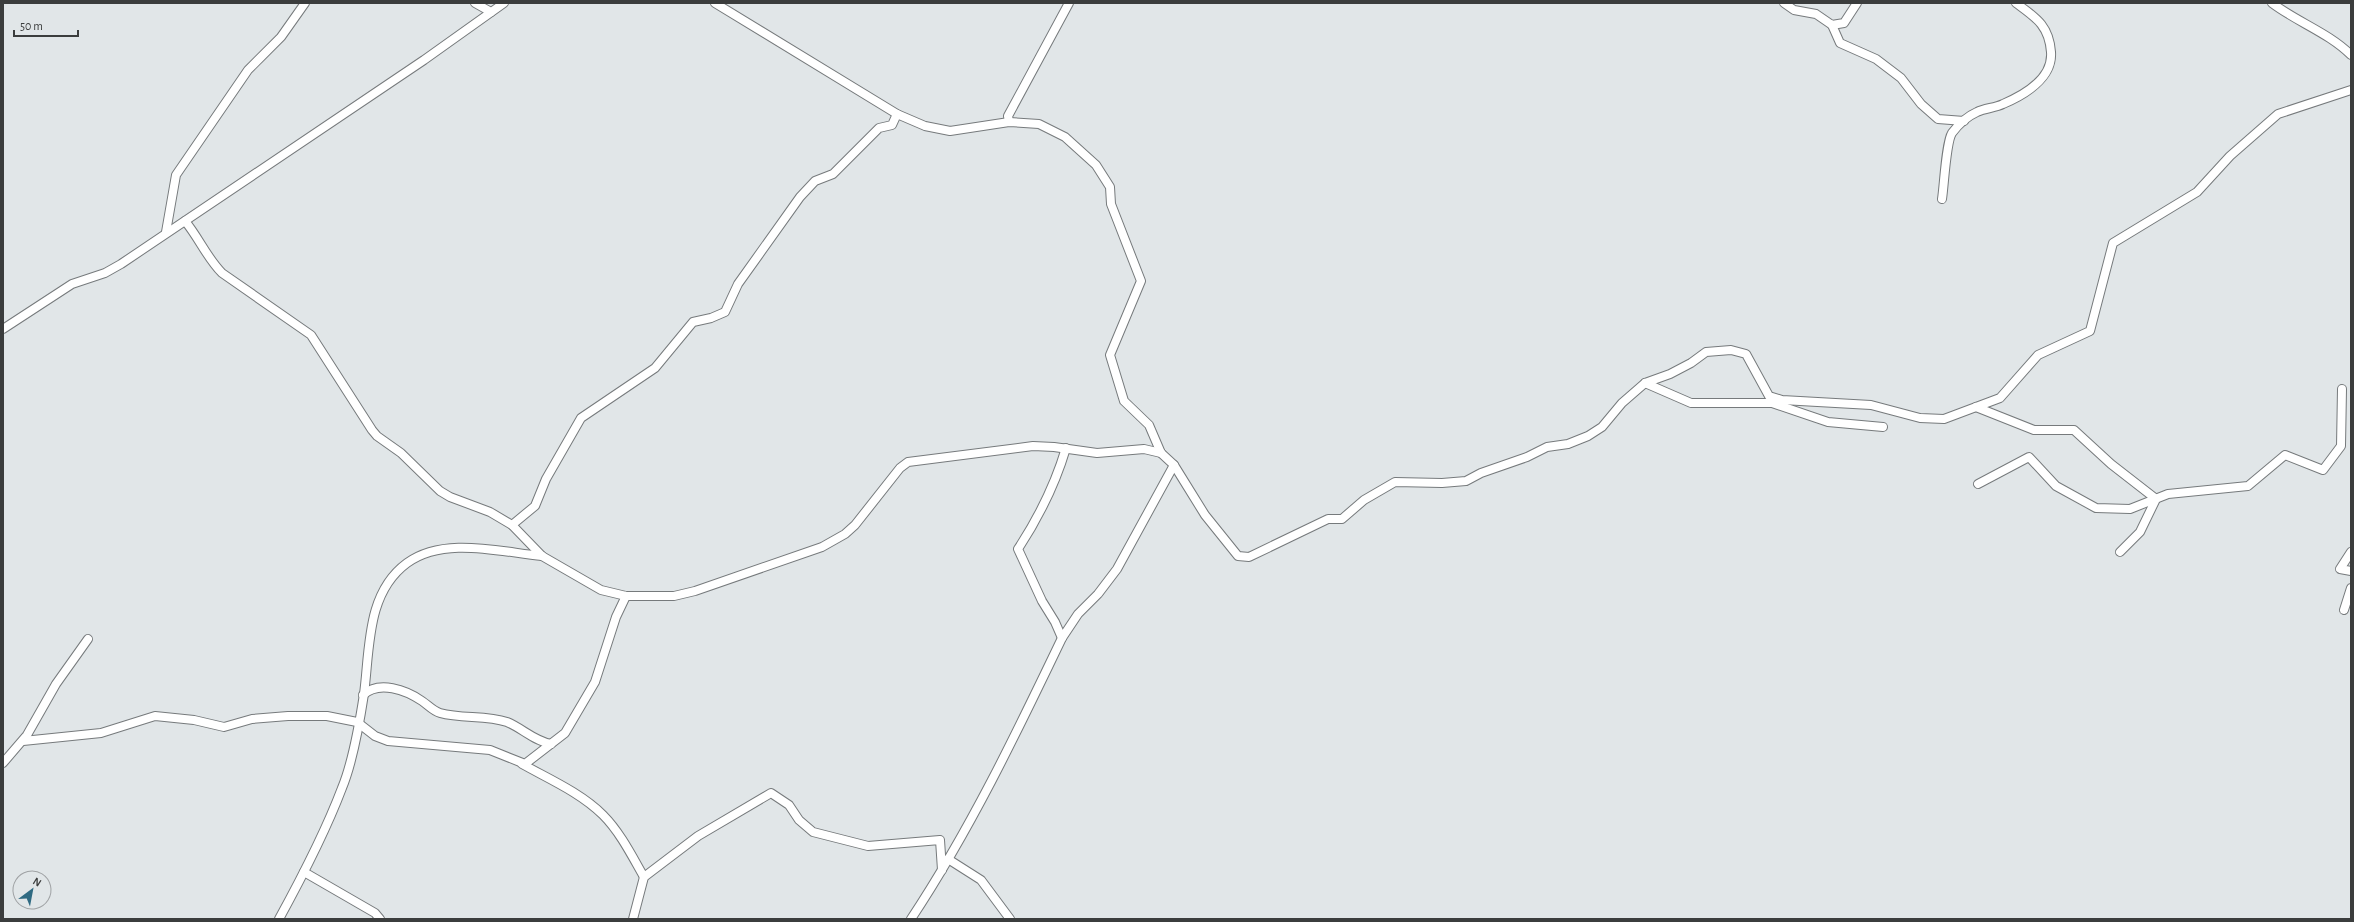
<svg xmlns="http://www.w3.org/2000/svg" width="2354" height="922" viewBox="0 0 2354 922" font-family="'Alegreya Sans',sans-serif">
<style>
.lines{fill:none;stroke-linecap:round;stroke-linejoin:round}
.minor-casing{stroke:#767a7c;stroke-width:10}
.minor{stroke:#fff;stroke-width:8}
</style>
<rect width="100%" height="100%" fill="#e1e6e8"/>
<g class="lines">
<g class="minor-casing">
<g id="minor">
<polyline points="475,3 491,12"/>
<polyline points="715,3 897,114 925,126 950,131 1009,122 1039,124 1065,137 1096,165 1110,187 1111,204 1141,281 1110,355 1124,401 1149,425 1161,453 1174,465 1205,515 1238,556 1249,557 1328,519 1342,519 1364,500 1395,482 1442,483 1466,481 1481,473 1527,457 1547,447 1568,444 1588,436 1602,427 1622,403 1645,383 1670,374 1691,363 1706,352 1731,350 1746,354 1769,396 1782,400 1871,405 1920,418 1944,419 2000,398 2038,355 2090,331 2113,243 2197,192 2230,156 2278,114 2351,90"/>
<polyline points="1784,3 1794,10 1816,14 1832,25 1844,23 1857,3"/>
<path d="M2272 3C2297 22 2329 33 2351 55"/>
<polyline points="1832,25 1840,43 1876,59 1901,78 1921,104 1938,119 1964,121"/>
<polyline points="1009,122 1008,116 1069,3"/>
<path d="M1942 199C1944 187 1946 142 1952 133 1958 125 1968 116 1977 112 1985 108 1995 108 2003 104 2024 95 2053 78 2051 52 2049 25 2035 17 2016 3"/>
<path d="M185 221C199 238 207 258 222 273L311 335 372 430 377 436 401 453 440 491 450 497 490 512 512 525 542 556 601 590 626 596H674L695 591 822 547 845 534 855 525 900 468 908 462 1033 446 1054 447 1097 453 1144 449 1161 453"/>
<polyline points="166,232 176,175 248,70 281,37 305,3"/>
<polyline points="3,329 72,284 105,273 121,264 424,60 504,3"/>
<polyline points="1645,383 1691,403 1772,403 1828,422 1883,427"/>
<polyline points="1976,407 2034,430 2074,430 2111,464 2156,499 2140,532 2120,552"/>
<polyline points="1978,484 2029,457 2056,486 2096,508 2130,509 2168,494 2248,486 2285,455 2323,470 2341,446 2342,389"/>
<polyline points="512,525 535,506 546,479 581,418 655,368 693,322 711,318 725,312 738,284 800,197 815,181 833,174 879,128 892,125 897,114"/>
<polyline points="2351,552 2340,569 2351,571"/>
<polyline points="2344,610 2351,588"/>
<path d="M1062 638 1055 622 1042 601 1018 549C1039 517 1055 485 1066 448"/>
<path d="M363 695C379 680 406 690 422 701 428 705 433 711 440 713 462 719 486 715 507 722 522 728 534 741 551 744"/>
<polyline points="23,741 101,733 155,716 194,720 224,727 252,719 288,716 327,716 357,722 375,736 388,741 490,750 525,764 565,733 595,682 616,617 626,596"/>
<polyline points="3,763 27,735 56,684 88,639"/>
<path d="M522 764C549 779 581 793 603 815 620 832 632 856 644 877"/>
<polyline points="948,859 981,880 1010,919"/>
<polyline points="304,872 375,913 380,919"/>
<path d="M279 919C302 877 325 833 342 788 352 764 360 720 364 694 370 649 366 593 407 563 444 536 500 552 542 556"/>
<polyline points="633,919 644,877 698,836 771,793 789,805 799,820 813,832 868,846 940,840 942,870"/>
<path d="M911 919C970 830 1016 734 1062 638L1078 614 1098 594 1117 569 1174 465"/>
</g>
</g>
<use href="#minor" class="minor"/>
</g>
<rect width="2354" height="922" fill="none" stroke="#3b3d3d" stroke-width="8"/>
<g transform="translate(32 890) rotate(32)"><circle r="19" fill="#e1e6e8" stroke="#9fa2a4"/>
<path d="M0-3L7 15L0 10L-7 15Z" fill="#2f6a82"/>
<text y="-6" font-size="11" font-weight="bold" text-anchor="middle" fill="#3b3d3d">N</text>
</g>
<path d="M14 30v6h64v-6" fill="none" stroke="#3b3d3d" stroke-width="2"/>
<text x="20" y="30" font-size="12" fill="#3b3d3d" stroke="#e1e6e8" stroke-width="3" paint-order="stroke">50 m</text>
</svg>
